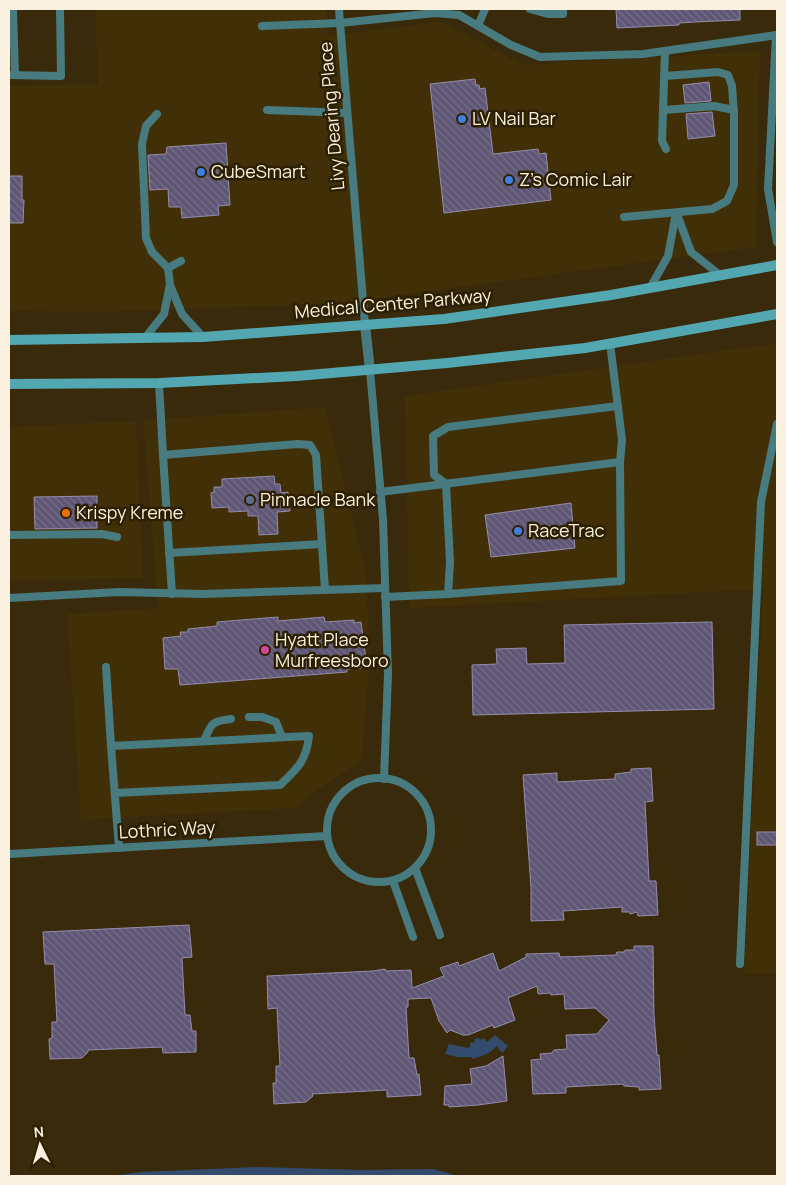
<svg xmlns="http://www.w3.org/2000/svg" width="786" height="1185" viewBox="0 0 786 1185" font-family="Manrope,sans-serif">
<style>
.built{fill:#413007}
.water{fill:#334c6d}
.building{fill:url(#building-back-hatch);stroke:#968dae}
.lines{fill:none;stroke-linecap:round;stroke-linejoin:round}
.service{stroke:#487b80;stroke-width:8}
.minor{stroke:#487b80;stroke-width:10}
.secondary{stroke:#52a7b0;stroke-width:10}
.shop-dot{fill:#3f7fe0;stroke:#2d2002;stroke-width:2}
.service-dot{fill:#5c6f8a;stroke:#2d2002;stroke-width:2}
.food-dot{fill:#e8710a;stroke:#2d2002;stroke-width:2}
.hotel-dot{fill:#d1479c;stroke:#2d2002;stroke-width:2}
.labels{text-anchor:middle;stroke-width:5;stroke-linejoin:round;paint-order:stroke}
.street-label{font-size:18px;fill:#faf1e0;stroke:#2d2002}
.poi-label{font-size:18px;fill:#faf1e0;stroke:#2d2002;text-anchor:start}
</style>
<defs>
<pattern id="building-back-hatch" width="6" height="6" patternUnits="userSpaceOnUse" patternTransform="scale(1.25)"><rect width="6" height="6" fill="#5e5674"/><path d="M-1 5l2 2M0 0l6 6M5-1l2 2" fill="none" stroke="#766f88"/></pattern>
</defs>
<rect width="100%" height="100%" fill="#382a0b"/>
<g class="built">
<polygon points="95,9 326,9 328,36 440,22 524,65 760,51 756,247 342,303 102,312 9,311 9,86 98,84"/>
<polygon points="777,343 777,973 744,973 763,589 409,608 405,396"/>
<polygon points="325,407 365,570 370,653 362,759 293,808 81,820 67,614 158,608 143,420"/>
<polygon points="136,421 143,578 9,581 9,427"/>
</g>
<g class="water">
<polygon points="495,1035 508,1046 502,1053 497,1046 489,1053 473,1059 471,1057 457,1057 445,1054 449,1044 468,1048 470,1047 470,1043 475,1042 474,1039 479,1038 480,1040 484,1038 487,1042"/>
<polygon points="258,1167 359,1170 433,1169 458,1176 111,1176 141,1172"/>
</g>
<g class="building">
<polygon points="616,9 740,9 740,20 695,22 679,23 679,25 617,28"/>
<polygon points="475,79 476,85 479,85 480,89 485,88 493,154 538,149 539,154 546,153 551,200 444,213 430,84"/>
<polygon points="709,82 711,101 685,103 683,85"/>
<polygon points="712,112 715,136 688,139 686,114"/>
<polygon points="226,143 230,205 218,206 219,215 182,218 181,207 169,207 168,189 150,190 148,155 166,154 167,147"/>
<polygon points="9,176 22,176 22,200 24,200 23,223 9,223"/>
<polygon points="274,476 275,484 280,484 281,493 288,492 290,511 277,512 278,534 259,535 258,516 248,516 248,511 229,512 229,507 212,508 211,493 214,492 214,487 222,487 222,479"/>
<polygon points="97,496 97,528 35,529 34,497"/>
<polygon points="571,503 575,548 491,557 485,515"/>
<polygon points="278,617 278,621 324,617 325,622 354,620 354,623 361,622 366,660 361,668 347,669 347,672 180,685 178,669 165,669 163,638 181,636 180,632 188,632 188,629 217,626 217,622"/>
<polygon points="712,622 714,709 473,715 472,665 497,664 496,649 526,648 527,664 565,663 564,625"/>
<polygon points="651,768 653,801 645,802 649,881 656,881 658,915 638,916 637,912 630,914 630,912 622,912 622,907 563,911 564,920 531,921 531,888 523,775 557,773 557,782 615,779 615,774 631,772 631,769"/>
<rect x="757" y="832" width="20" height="13"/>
<polygon points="189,925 192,957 182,958 185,1015 190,1015 192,1031 196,1031 196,1052 163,1053 162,1047 88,1050 88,1052 82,1058 50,1059 49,1039 52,1038 52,1022 57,1022 54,964 45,964 43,932"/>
<polygon points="634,946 653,946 654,1015 657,1055 659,1055 661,1089 639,1090 639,1087 624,1086 623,1084 566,1087 566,1093 533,1094 531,1060 541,1059 540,1054 552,1053 554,1050 567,1049 566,1035 597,1034 609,1020 595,1008 565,1009 564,994 551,995 550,993 538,994 537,986 508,998 515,1020 494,1028 493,1025 468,1035 463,1035 450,1030 447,1033 439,1021 431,998 408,999 408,1007 406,1007 409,1058 414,1058 417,1075 419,1074 421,1095 387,1097 387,1090 312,1094 313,1096 306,1102 274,1104 273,1083 276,1083 276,1066 280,1066 277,1008 268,1009 267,976 373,971 385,969 386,971 411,970 412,988 444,976 440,968 458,962 459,966 493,953 499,971 526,957 526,954 559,953 560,957 616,955 617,952 625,952 625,950 634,950"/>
<polygon points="503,1056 507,1101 478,1105 449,1107 449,1105 444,1105 445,1086 472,1084 470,1069 486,1066"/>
</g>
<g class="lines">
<g class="service">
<polyline points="13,9 15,75"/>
<polyline points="530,9 548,14 563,14 563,9"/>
<polyline points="262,26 340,23 339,9"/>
<polyline points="478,26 485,9"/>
<polyline points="776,35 768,189 777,242"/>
<polyline points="665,51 662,141 666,149"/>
<polyline points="9,75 61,76 60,9"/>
<polyline points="267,110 347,113"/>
<polyline points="664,110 714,106 734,110"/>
<polyline points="157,114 146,126 142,144 146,238 152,252 168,268"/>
<polyline points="677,214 691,252 721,276"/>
<polyline points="624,217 712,209 727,201 734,185 734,114 732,86 728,75 718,72 665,76"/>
<polyline points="170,285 182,314 203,337"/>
<polyline points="650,288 668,256 676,213"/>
<polyline points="365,325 340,23 435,13 459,15 511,45 540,57 643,54 777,35"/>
<polyline points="145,338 164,314 170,284 168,268 181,261"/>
<polyline points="370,370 383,519 388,674 384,779"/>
<polyline points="159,383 163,455 298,444 310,445 316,455 325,590"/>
<polyline points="163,455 172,594"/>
<polyline points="380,492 620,462 622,440 610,343"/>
<polyline points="9,535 102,534 117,537"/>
<polyline points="169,553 322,544"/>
<polyline points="448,594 450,562 446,484 434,475 433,436 448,427 618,406"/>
<polyline points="385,597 448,594 621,581 620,462"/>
<polyline points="9,598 119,592 203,594 385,588"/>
<polyline points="106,667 111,746"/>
<polyline points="249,717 262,717 276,722 282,737"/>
<path d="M204 741C211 724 211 721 231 719"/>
<circle cx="379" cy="830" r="52"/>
<path d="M115 793 280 785C298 768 306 761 309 736L111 746 119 848"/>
<polyline points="9,854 327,836"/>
<polyline points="415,868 440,935"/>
<polyline points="393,881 413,937"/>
<polyline points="740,964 761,502 777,424"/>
</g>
<polyline class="minor" points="365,325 370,370"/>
<g class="secondary">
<polyline points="9,340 203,337 444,319 611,295 777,265"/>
<polyline points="9,384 159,383 297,376 447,363 585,348 777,314"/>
</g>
</g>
<g class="shop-dot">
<circle cx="462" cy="119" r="5"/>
<circle cx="201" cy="172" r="5"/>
<circle cx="509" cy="180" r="5"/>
<circle cx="518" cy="531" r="5"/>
</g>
<circle class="service-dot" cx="250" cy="500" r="5"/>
<circle class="food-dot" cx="66" cy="513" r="5"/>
<circle class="hotel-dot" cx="265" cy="650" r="5"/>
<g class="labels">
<g class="street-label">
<text transform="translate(332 116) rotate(-95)" y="6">Livy Dearing Place</text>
<text transform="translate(393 304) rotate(-5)" y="6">Medical Center Parkway</text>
<text transform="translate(167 830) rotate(-3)" y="6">Lothric Way</text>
</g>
<g class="poi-label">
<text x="472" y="125">LV Nail Bar</text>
<text x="211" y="178">CubeSmart</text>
<text x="519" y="186">Z's Comic Lair</text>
<text x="260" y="506">Pinnacle Bank</text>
<text x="76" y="519">Krispy Kreme</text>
<text x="528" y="537">RaceTrac</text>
<text x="275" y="646">Hyatt Place<tspan x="275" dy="21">Murfreesboro</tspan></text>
</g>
</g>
<rect width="786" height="1185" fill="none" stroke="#faf1e0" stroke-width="20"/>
<g transform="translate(40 1145) rotate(355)" stroke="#2d2002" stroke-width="4" paint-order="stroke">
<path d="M0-4L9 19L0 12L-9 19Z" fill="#faf1e0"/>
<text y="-8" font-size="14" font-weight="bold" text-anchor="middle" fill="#faf1e0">N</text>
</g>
</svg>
